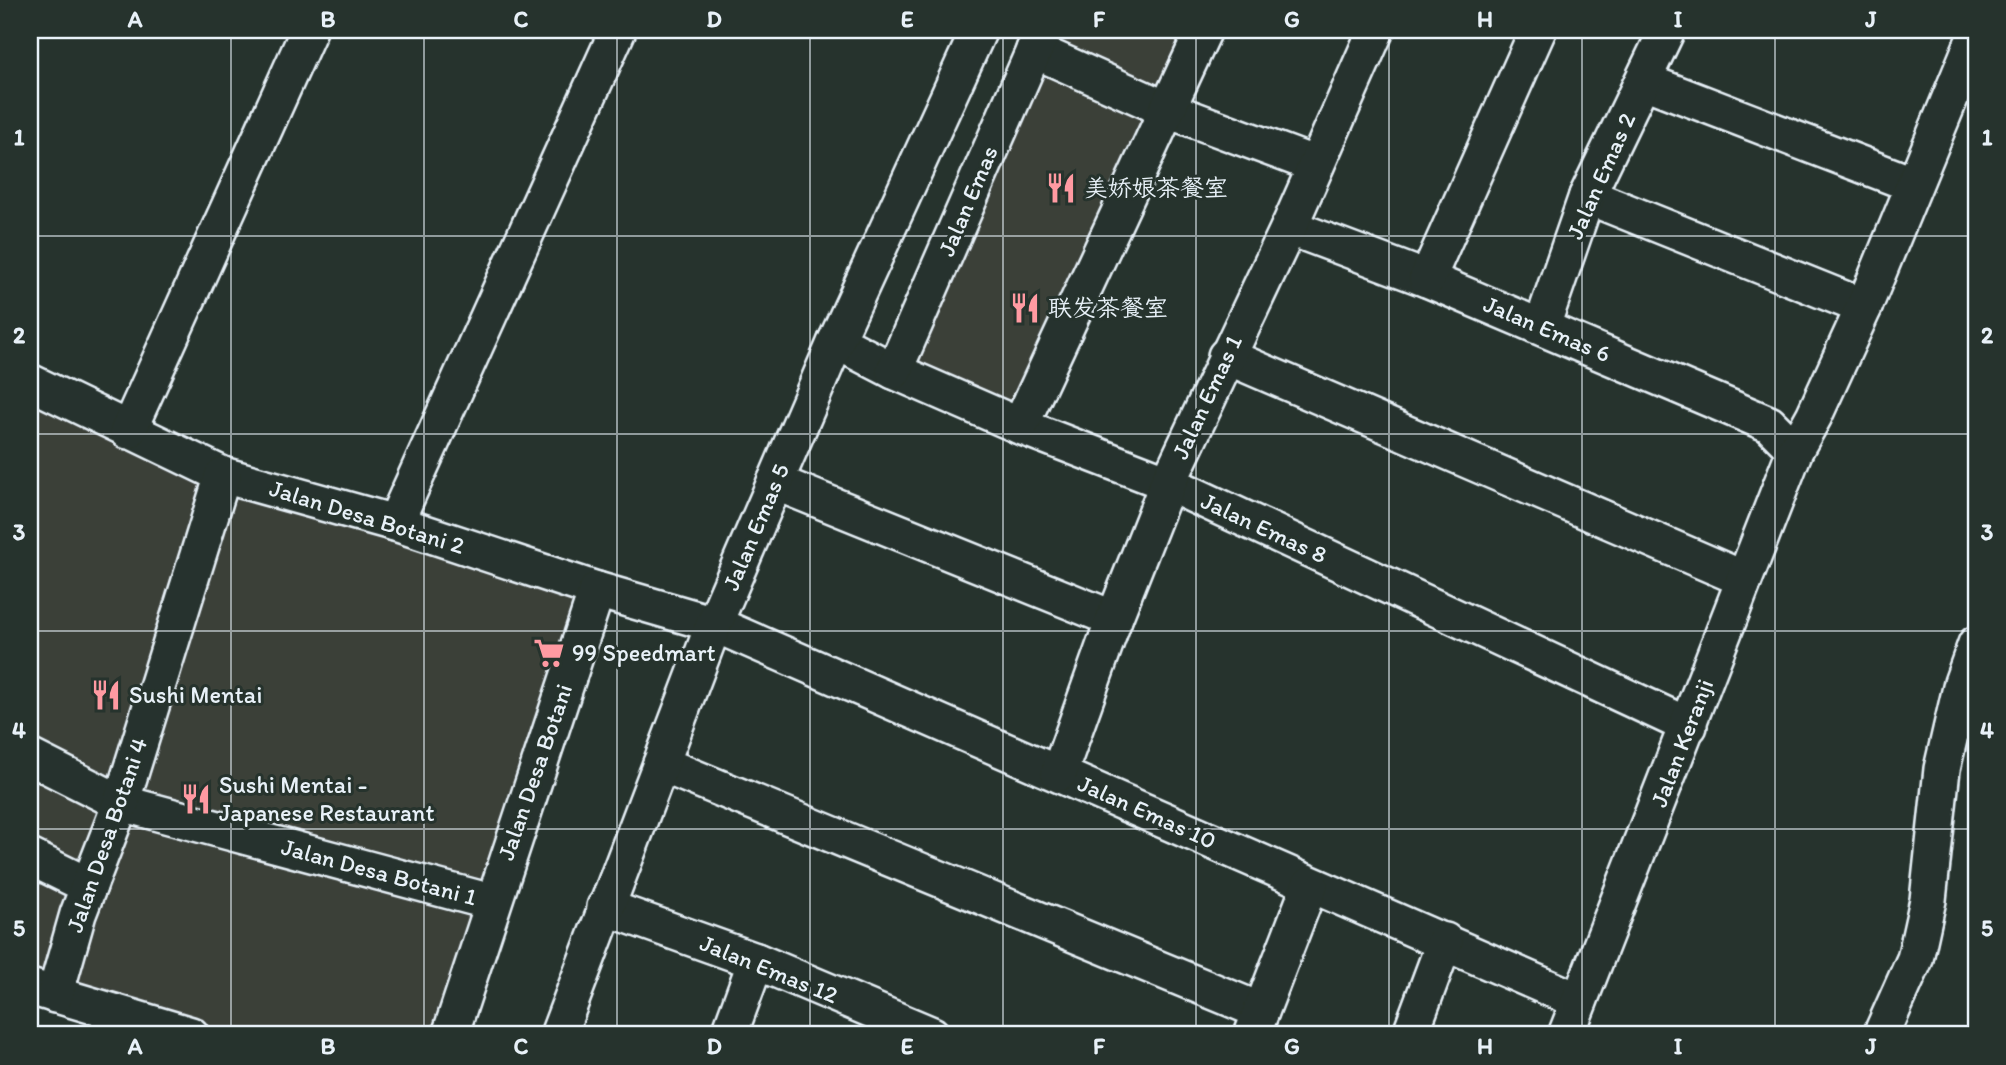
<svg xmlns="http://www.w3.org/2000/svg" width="2006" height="1065" viewBox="0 0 2006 1065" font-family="Itim,'LXGW WenKai TC',sans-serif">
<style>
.built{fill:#3a3f39}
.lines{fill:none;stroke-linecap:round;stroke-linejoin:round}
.minor-casing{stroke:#e8f1f8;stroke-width:40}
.minor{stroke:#26332d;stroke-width:35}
.grid{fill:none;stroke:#e8f1f8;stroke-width:2;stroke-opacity:0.55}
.labels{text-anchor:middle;stroke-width:6;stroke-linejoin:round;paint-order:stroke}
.street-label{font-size:24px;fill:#e8f1f8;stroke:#26332d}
.poi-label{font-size:24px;fill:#e8f1f8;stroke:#26332d;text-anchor:start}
.neatline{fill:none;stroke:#e8f1f8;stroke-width:2.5}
.grid-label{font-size:23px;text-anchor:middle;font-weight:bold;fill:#e8f1f8}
</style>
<rect width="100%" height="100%" fill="#26332d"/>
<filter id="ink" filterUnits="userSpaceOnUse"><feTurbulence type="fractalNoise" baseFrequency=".0143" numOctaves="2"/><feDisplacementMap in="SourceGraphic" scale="14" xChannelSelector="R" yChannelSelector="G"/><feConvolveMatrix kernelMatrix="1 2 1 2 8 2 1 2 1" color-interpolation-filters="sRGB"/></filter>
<g filter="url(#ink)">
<g class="built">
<polygon points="1031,30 1217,30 1024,442 877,377"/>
<polygon points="30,368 227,464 610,581 462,1035 147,1035 30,999"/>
</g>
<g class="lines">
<g class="minor-casing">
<g id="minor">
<polyline points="1034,50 1168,110 1316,165"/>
<polyline points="1644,81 1912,184"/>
<polyline points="1587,196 1864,307"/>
<polyline points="1289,227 1427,279 1769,424 1795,450"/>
<polyline points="1427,279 1538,30"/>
<polyline points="1542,326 1587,196 1667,30"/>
<polyline points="836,341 894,371 1020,426 1168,483 1689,726"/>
<polyline points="1226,356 1744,579"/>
<polyline points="894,371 1043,30"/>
<polyline points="30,382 223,475 395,523 597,590 714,624 1579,1001"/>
<polyline points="1020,426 1204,30"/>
<polyline points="128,431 309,30"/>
<polyline points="775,482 1114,619"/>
<polyline points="395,523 618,30"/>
<polyline points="30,757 121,803 491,902"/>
<polyline points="661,764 1261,1011"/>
<polyline points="1059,773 1114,619 1168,483 1289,227 1376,30"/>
<polyline points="30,857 89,886"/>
<polyline points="605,907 756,961 932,1035"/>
<polyline points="30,987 191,1035"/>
<polyline points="55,995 78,914 121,803 223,475"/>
<polyline points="450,1035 597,590"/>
<polyline points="558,1035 714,624 836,341 979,30"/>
<polyline points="729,1035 756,961"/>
<polyline points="1252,1035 1310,885"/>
<polyline points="1410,1035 1445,941"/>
<polyline points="1566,1035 1795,450 1814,416 1864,307 1976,35"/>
<polyline points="1881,1035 1915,959 1928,900 1942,769 1962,683 1976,644"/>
</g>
</g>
<use href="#minor" class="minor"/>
</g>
</g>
<path class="grid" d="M231 30V1035M424 30V1035M617 30V1035M810 30V1035M1003 30V1035M1196 30V1035M1389 30V1035M1582 30V1035M1775 30V1035M30 236H1976M30 434H1976M30 631H1976M30 829H1976"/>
<defs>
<g id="restaurant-bare" transform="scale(2.415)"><path d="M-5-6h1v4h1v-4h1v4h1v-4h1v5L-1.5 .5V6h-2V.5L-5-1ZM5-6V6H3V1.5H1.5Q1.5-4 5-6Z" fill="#ff9aa2" stroke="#26332d" stroke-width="2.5" paint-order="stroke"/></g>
<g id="supermarket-bare" transform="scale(2.415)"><path d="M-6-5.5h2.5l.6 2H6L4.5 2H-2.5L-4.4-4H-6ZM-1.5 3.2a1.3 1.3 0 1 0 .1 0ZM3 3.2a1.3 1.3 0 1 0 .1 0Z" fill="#ff9aa2" stroke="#26332d" stroke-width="2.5" paint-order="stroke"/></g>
</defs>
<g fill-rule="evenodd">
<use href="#restaurant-bare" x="1061" y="188"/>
<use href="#restaurant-bare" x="1025" y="308"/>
<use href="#supermarket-bare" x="549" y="653"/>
<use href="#restaurant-bare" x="106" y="695"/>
<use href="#restaurant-bare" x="196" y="799"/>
</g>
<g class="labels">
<g class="street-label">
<text transform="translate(1601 176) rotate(-66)" y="8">Jalan Emas 2</text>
<text transform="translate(968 201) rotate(-67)" y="8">Jalan Emas</text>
<text transform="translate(1547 329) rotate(23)" y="8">Jalan Emas 6</text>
<text transform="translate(1207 397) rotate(-65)" y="8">Jalan Emas 1</text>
<text transform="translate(367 517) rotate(17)" y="8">Jalan Desa Botani 2</text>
<text transform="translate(756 527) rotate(-67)" y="8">Jalan Emas 5</text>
<text transform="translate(1264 528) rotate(25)" y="8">Jalan Emas 8</text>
<text transform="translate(1682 743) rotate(-69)" y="8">Jalan Keranji</text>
<text transform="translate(535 772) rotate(-71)" y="8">Jalan Desa Botani</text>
<text transform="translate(1147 812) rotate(24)" y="8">Jalan Emas 10</text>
<text transform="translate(107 835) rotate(-71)" y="8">Jalan Desa Botani 4</text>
<text transform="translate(379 872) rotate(15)" y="8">Jalan Desa Botani 1</text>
<text transform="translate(769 969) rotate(22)" y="8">Jalan Emas 12</text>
</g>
<g class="poi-label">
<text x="1084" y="196">美娇娘茶餐室</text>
<text x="1048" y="316">联发茶餐室</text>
<text x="572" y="661">99 Speedmart</text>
<text x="129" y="703">Sushi Mentai</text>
<text x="219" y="793">Sushi Mentai -<tspan x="219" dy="28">Japanese Restaurant</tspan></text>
</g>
</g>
<rect width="2006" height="1065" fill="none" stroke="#26332d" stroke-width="77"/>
<rect x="38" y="38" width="1930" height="988" class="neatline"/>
<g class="grid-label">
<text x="135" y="27">A</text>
<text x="328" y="27">B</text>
<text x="521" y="27">C</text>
<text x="714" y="27">D</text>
<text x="907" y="27">E</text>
<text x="1099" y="27">F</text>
<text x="1292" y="27">G</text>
<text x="1485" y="27">H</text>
<text x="1678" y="27">I</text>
<text x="1871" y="27">J</text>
<text x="19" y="145">1</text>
<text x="1987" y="145">1</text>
<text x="19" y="343">2</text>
<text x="1987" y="343">2</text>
<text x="19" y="540">3</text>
<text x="1987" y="540">3</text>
<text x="19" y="738">4</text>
<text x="1987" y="738">4</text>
<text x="19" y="936">5</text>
<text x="1987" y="936">5</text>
<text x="135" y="1054">A</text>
<text x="328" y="1054">B</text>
<text x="521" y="1054">C</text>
<text x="714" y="1054">D</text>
<text x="907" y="1054">E</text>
<text x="1099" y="1054">F</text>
<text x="1292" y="1054">G</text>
<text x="1485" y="1054">H</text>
<text x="1678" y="1054">I</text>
<text x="1871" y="1054">J</text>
</g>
</svg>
